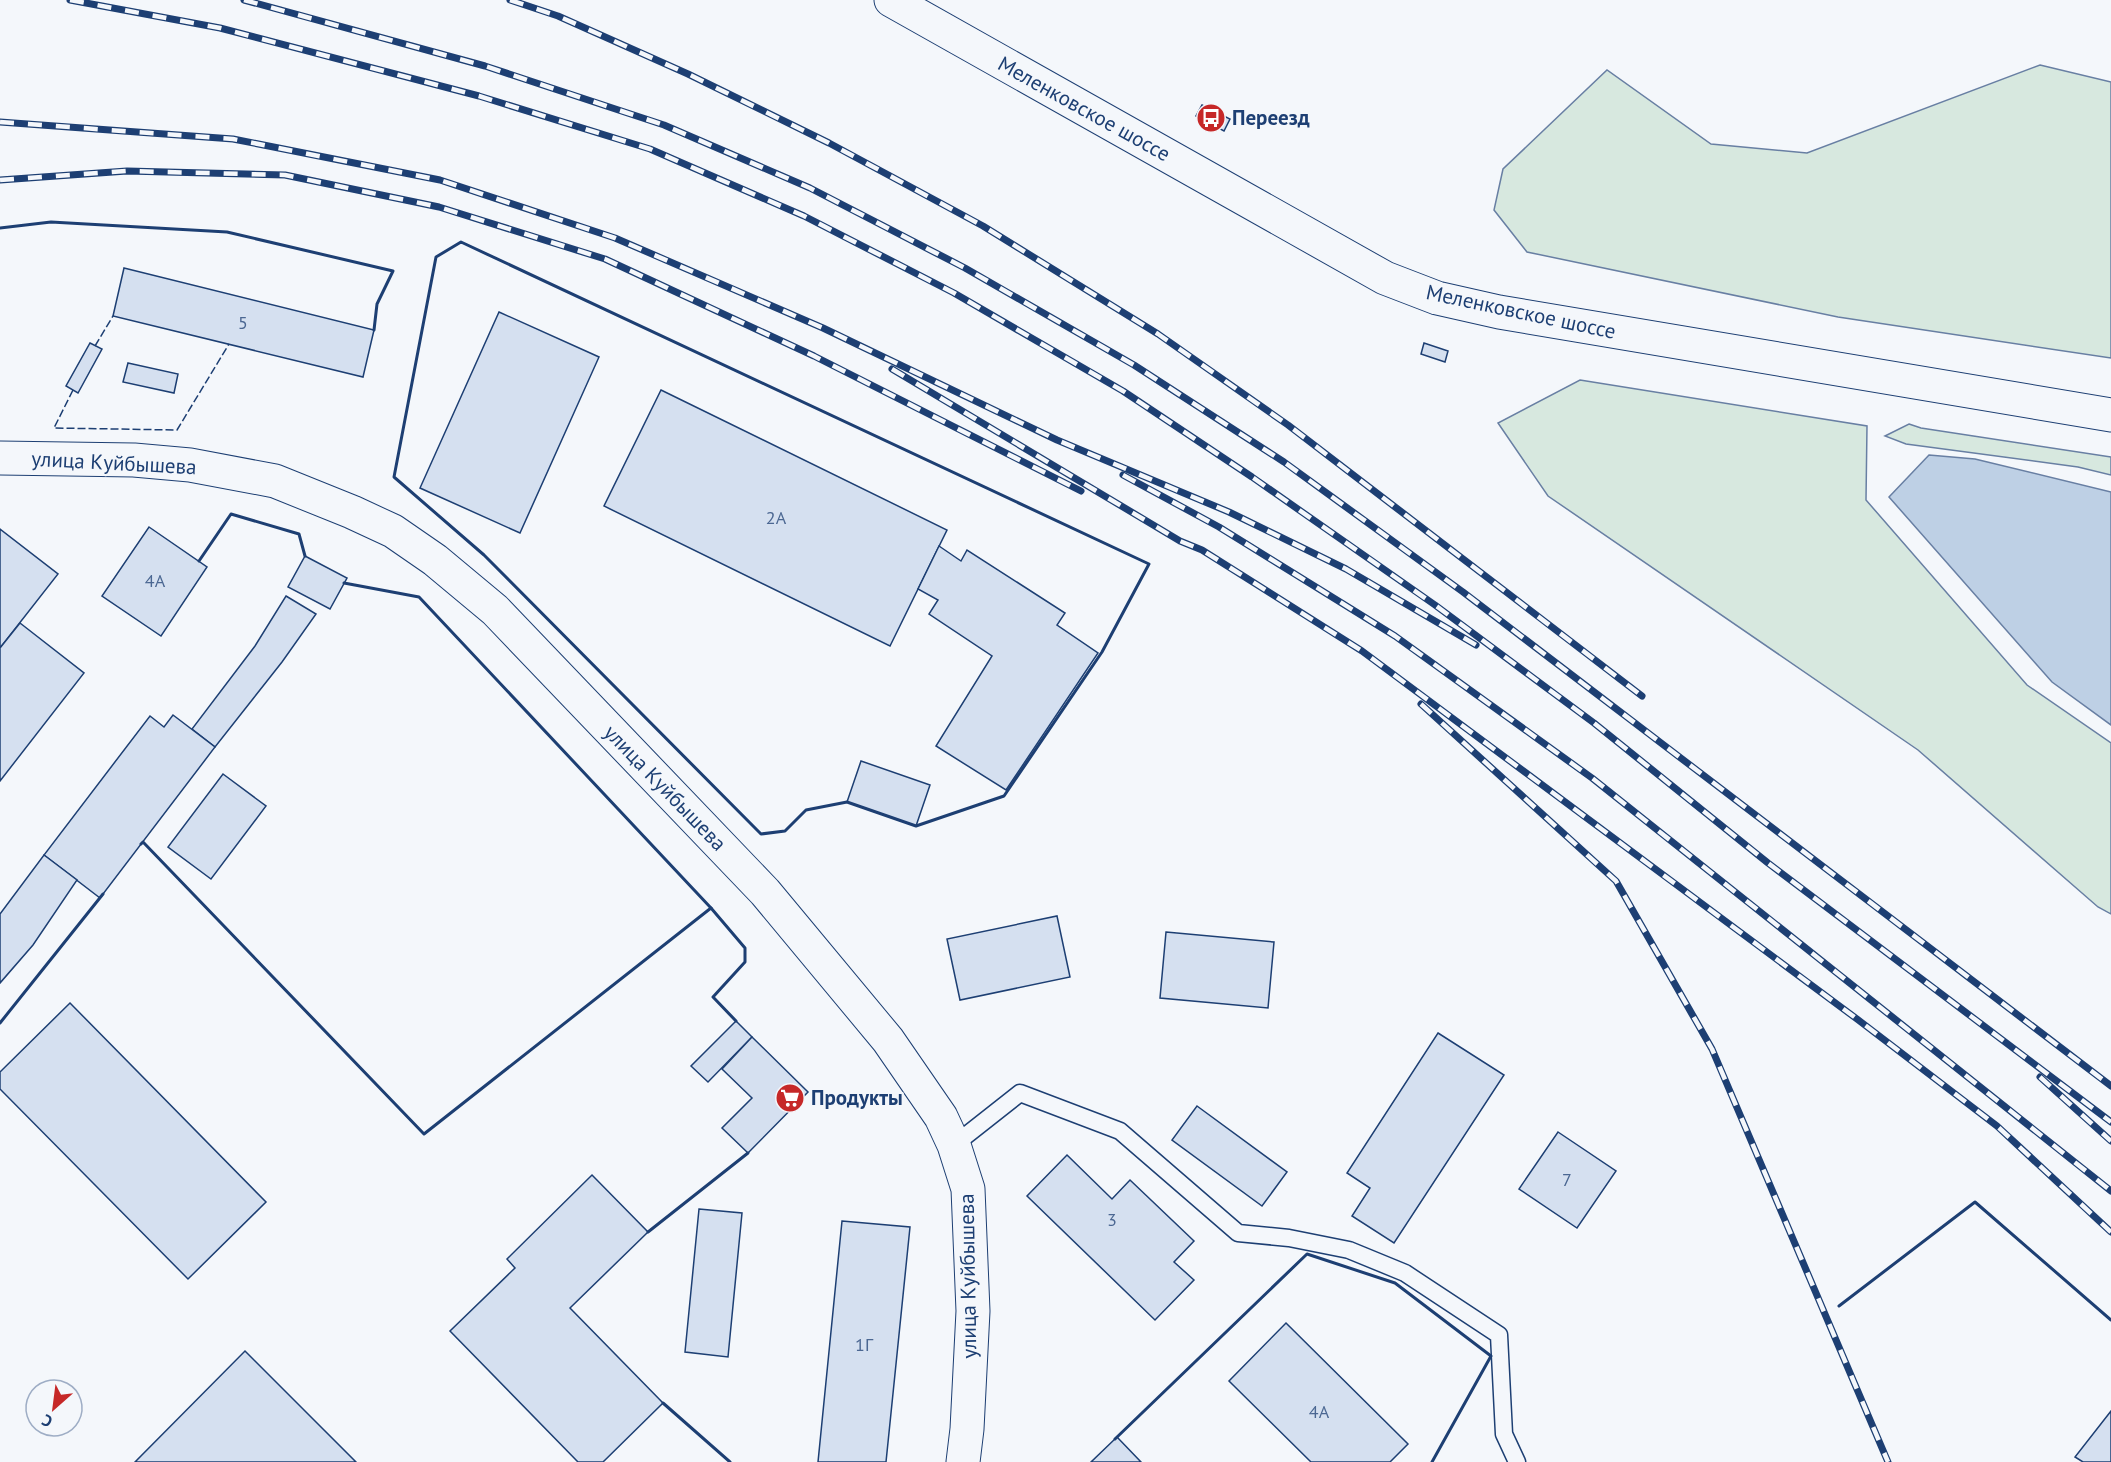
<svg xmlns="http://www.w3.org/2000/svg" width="2111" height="1462" viewBox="0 0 2111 1462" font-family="'PT Sans',sans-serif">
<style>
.green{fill:#d7e8df;stroke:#687fa3;stroke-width:1.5}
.water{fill:#bed0e5;stroke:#687fa3;stroke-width:1.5}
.building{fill:#d5e0f0;stroke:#1d3f73;stroke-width:1.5}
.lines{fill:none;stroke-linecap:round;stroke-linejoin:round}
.lane-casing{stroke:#1d3f73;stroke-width:19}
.secondary-casing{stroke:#1d3f73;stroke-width:35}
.lane{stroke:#f4f7fb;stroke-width:16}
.secondary{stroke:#f4f7fb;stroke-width:33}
.rail-casing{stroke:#1d3f73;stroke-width:7}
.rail{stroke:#f4f7fb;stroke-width:4.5;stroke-dasharray:14;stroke-linecap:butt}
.fence{stroke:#1d3f73;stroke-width:1.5;stroke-dasharray:8 3;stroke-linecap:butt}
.wall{stroke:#1d3f73;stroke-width:3}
.labels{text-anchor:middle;stroke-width:4.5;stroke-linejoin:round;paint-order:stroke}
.number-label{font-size:18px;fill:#4b6792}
.street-label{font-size:21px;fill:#1d3f73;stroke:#f4f7fb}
.poi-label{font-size:21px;font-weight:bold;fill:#1d3f73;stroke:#f4f7fb;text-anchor:start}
</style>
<rect width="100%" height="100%" fill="#f4f7fb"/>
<g class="green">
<polygon points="2040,65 2111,82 2111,358 1838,317 1527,252 1494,210 1503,169 1607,70 1711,144 1807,153"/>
<polygon points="1580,380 1867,426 1866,500 2027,685 2111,743 2111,914 2098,907 1918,750 1548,496 1498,423"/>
<polygon points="1909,424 1921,428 2111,457 2111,475 2078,467 1906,444 1885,436"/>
</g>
<polygon class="water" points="1929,455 1975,459 2111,492 2111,725 2052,682 1889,497"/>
<g class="building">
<polygon points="1202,105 1230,119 1224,131 1196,116"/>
<polygon points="124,268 374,330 363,377 113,316"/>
<polygon points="499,312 599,357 520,533 420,488"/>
<polygon points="90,343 102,349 78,393 66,386"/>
<polygon points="1424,343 1448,351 1445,362 1421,354"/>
<polygon points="128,363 178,374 174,393 123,382"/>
<polygon points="661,390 947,530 890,646 604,506"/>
<polygon points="149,527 207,567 161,636 102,596"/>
<polygon points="0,529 58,574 0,648"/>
<polygon points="939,546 961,561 967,550 1065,613 1057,625 1098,653 1006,790 936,746 992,656 929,614 938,600 918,589"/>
<polygon points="305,556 347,578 330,609 288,587"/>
<polygon points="286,596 316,614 282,662 215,747 192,729 255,646"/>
<polygon points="20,623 84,673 0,781 0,648"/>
<polygon points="173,715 215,747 100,898 44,855 150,716 164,727"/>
<polygon points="861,761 930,785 916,826 847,802"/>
<polygon points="223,774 266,806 211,879 168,847"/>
<polygon points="44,855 77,880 33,945 0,983 0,914"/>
<polygon points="1057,916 1070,977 960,1000 947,939"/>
<polygon points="1166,932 1274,942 1268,1008 1160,998"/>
<polygon points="70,1003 266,1202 188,1279 0,1089 0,1072"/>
<polygon points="736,1021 752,1037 708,1082 691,1066"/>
<polygon points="1438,1033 1504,1075 1394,1243 1352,1216 1370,1188 1347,1173"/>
<polygon points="752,1037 808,1092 748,1153 722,1128 752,1098 722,1069"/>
<polygon points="1197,1106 1287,1172 1262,1206 1172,1140"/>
<polygon points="1558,1132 1616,1171 1577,1228 1519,1189"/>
<polygon points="1067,1155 1112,1199 1130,1180 1194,1241 1174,1262 1194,1280 1155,1320 1027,1196"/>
<polygon points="592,1175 648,1232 570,1308 663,1403 603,1462 578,1462 450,1331 515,1268 507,1259"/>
<polygon points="699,1209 742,1213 728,1357 685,1352"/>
<polygon points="842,1221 910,1227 886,1462 818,1462"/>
<polygon points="1286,1323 1408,1444 1390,1462 1311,1462 1229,1381"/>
<polygon points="245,1351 356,1462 135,1462"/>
<polygon points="2111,1411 2111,1462 2083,1462 2075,1457"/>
<polygon points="1117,1437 1141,1462 1091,1462"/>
</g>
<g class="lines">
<g class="lane-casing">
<polyline id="lane" points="954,1145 1020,1093 1120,1131 1238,1233 1289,1238 1349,1250 1405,1273 1499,1335 1504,1434 1517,1462"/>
</g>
<g class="secondary-casing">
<g id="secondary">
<polyline points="891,0 1385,278 1437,298 1499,312 2111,415"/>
<polyline points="0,458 134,460 190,465 275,481 352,512 393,531 435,560 495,610 765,892 888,1040 941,1117 954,1145 968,1189 973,1311 967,1429 963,1462"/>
</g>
</g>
<use href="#lane" class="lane"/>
<use href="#secondary" class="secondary"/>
<g class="rail-casing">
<g id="rail">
<polyline points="70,0 220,28 479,96 650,149 804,216 954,293 1123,391 1252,477 1435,605 1594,723 1768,863 2111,1122"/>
<polyline points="244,0 485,66 664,125 810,188 965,268 1134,365 1284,462 1463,592 2111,1086"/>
<polyline points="510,0 558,16 688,74 829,143 983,226 1158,334 1288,425 1642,696"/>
<polyline points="0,122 233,139 440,180 615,238 823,328 1057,440 1229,512 1346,569 1476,645"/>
<polyline points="0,180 127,171 285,175 439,207 605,259 814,356 1081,491"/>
<polyline points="892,369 1180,541 1202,550 1362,651 1857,1019 1997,1126 2111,1232"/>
<polyline points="1123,475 1219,527 1395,636 1592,778 2111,1191"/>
<polyline points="1421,704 1616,881 1712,1049 1888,1462"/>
<polyline points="2040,1077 2111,1141"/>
</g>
</g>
<use href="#rail" class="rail"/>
<g class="fence">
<polyline points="95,346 113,316"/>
<polyline points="73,390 54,428 177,430 229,344"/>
</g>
<g class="wall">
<polyline points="0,228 51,222 227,232 393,271 377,304 374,330"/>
<polygon points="461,242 1149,564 1102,652 1004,796 916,826 847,802 806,810 785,831 761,834 484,555 394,477 436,257"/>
<polyline points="199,561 231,514 299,534 305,556"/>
<polyline points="344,583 419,597 711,908 745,948 745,962 713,997 736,1021"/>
<polyline points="141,844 143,842 424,1134 711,908"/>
<polyline points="0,1023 103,894"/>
<polyline points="648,1232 748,1153"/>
<polyline points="1839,1306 1975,1202 2111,1320"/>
<polyline points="663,1403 730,1462"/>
<polyline points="1115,1439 1307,1254 1395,1283 1491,1356 1432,1462"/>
</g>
</g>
<defs>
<g id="bus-disc" transform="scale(1.5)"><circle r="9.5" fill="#c62828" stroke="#f4f7fb"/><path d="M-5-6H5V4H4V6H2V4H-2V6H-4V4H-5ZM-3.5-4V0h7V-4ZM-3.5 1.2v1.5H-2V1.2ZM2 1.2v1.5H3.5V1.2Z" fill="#fff"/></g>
<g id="supermarket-disc" transform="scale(1.5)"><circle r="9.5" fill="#c62828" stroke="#f4f7fb"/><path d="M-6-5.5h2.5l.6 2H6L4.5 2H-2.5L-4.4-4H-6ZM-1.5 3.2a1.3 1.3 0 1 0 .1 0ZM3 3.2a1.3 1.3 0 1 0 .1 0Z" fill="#fff"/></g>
</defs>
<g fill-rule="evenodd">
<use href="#bus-disc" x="1211" y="118"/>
<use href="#supermarket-disc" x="790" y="1098"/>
</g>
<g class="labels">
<g class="number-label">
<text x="243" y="329">5</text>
<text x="776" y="524">2А</text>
<text x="155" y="587">4А</text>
<text x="1567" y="1186">7</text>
<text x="1112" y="1226">3</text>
<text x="864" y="1351">1Г</text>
<text x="1319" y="1418">4А</text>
</g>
<g class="street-label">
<text transform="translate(1084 109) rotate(29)" y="7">Меленковское шоссе</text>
<text transform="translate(1521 312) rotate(12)" y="7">Меленковское шоссе</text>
<text transform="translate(114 463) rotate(3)" y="7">улица Куйбышева</text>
<text transform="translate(665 788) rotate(46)" y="7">улица Куйбышева</text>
<text transform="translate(968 1276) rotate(-91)" y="7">улица Куйбышева</text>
</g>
<g class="poi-label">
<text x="1232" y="125">Переезд</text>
<text x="811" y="1105">Продукты</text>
</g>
</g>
<g transform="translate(54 1408) rotate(208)"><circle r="28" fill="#f4f7fb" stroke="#9eadc5" stroke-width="1.5"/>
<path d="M0-4.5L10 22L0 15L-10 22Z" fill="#c62828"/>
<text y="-9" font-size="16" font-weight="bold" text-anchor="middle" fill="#1d3f73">С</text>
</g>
</svg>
